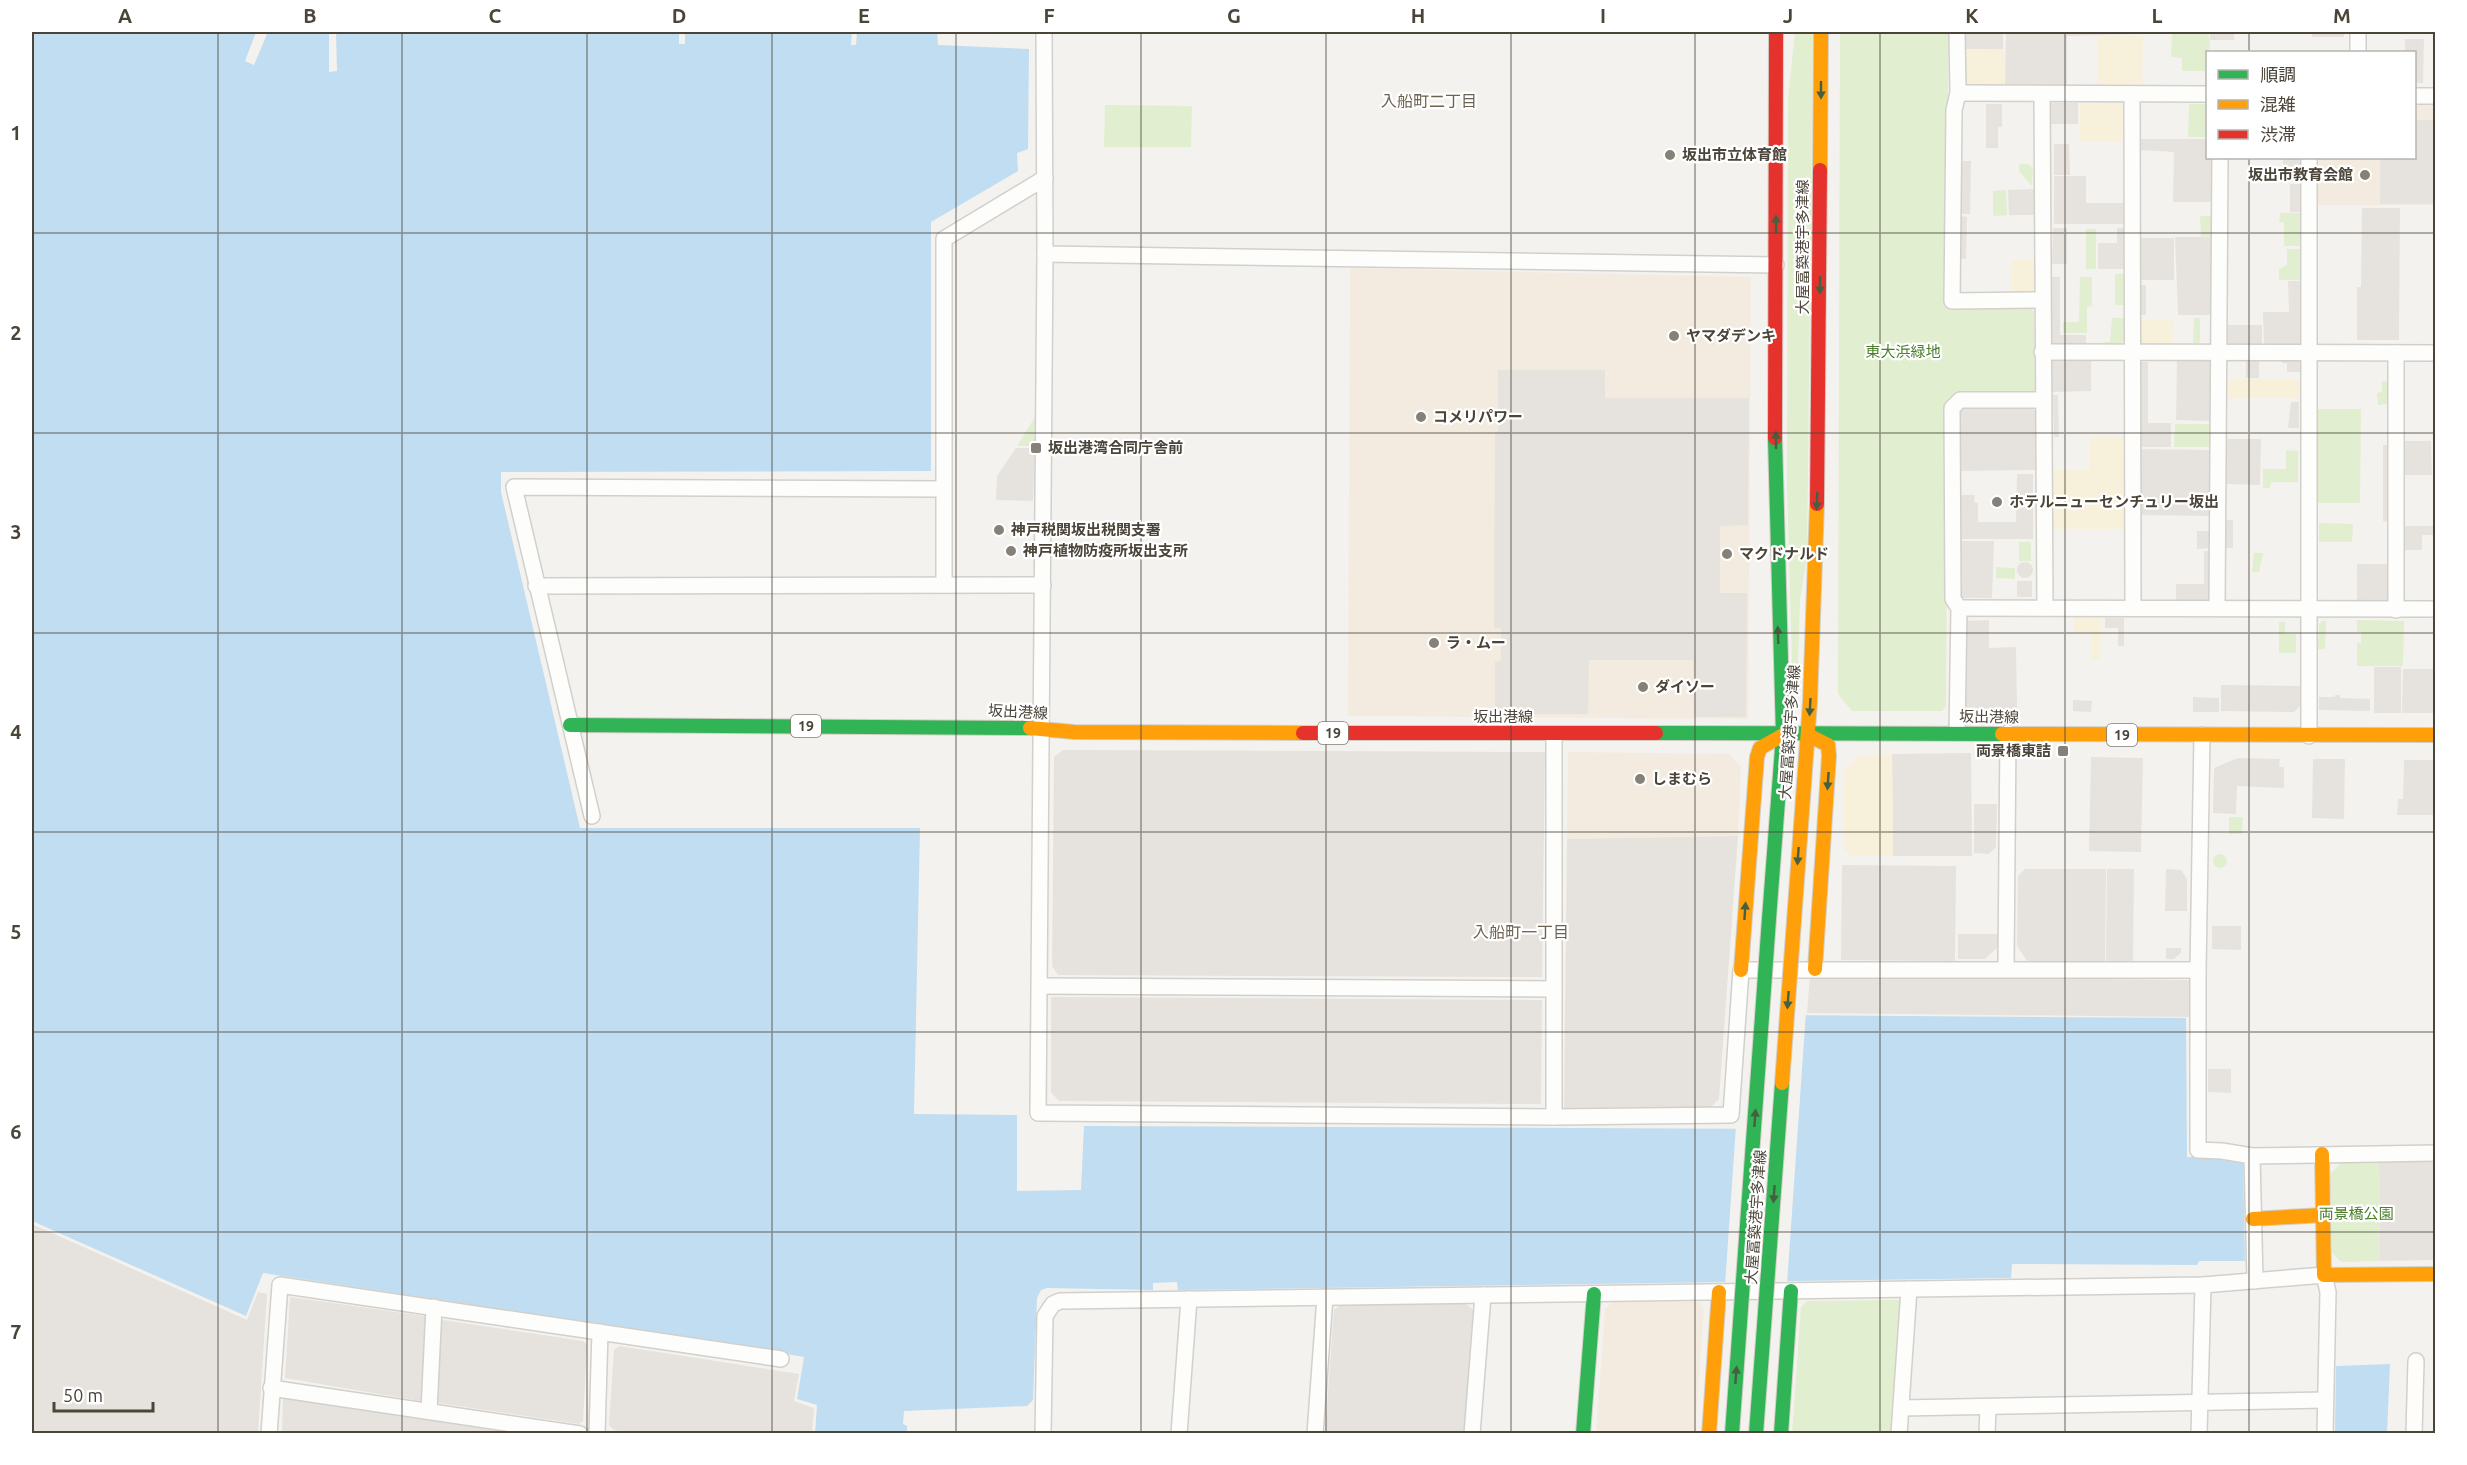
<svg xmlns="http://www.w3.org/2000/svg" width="2467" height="1465" viewBox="0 0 2467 1465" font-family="Ubuntu,'Noto Sans JP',sans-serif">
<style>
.commercial{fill:#f3ebdf}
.industrial{fill:#e6e2de}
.green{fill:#e1eecf}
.sand{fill:#f7f0da}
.parking{fill:#e6e3df}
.water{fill:#c0ddf1}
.pier{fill:#f4f2ee}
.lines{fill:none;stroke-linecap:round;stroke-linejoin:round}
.street-casing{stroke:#d2d0cb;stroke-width:18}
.fast-casing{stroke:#d3cfc5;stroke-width:16}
.slow-casing{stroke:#d3cfc5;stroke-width:16}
.jam-casing{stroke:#d3cfc5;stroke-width:16}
.street{stroke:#fdfdfc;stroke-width:15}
.fast{stroke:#30b455;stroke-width:14}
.slow{stroke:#ff9f0a;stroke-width:14}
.jam{stroke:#e5322d;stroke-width:14}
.fast-bridge-casing{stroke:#d3cfc5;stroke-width:16;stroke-linecap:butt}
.slow-bridge-casing{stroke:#d3cfc5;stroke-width:16;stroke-linecap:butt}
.fast-bridge{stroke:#30b455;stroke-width:14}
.slow-bridge{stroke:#ff9f0a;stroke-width:14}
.oneway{fill:#446040}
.grid{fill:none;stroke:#4b4439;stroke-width:1.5;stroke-opacity:0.55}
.poi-dot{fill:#868178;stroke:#fff;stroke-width:2}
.labels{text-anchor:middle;stroke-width:4.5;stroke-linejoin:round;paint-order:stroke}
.shield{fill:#fff;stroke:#817c74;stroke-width:1.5}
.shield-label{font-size:14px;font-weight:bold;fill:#4b4439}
.poi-label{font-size:15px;font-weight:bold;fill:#4b4439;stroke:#fff;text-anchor:start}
.street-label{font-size:15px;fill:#4b4439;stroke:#fff}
.park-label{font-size:15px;fill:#4a7f2a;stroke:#fff}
.neighbourhood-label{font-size:16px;fill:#6e6250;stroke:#fff}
.neatline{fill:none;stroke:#4b4439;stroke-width:2}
.grid-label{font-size:20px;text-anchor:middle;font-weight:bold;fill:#4b4439}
</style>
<rect width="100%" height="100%" fill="#f4f2ee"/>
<g class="commercial">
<polygon points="2415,105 2432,105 2435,108 2435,205 2317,205 2317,158 2414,158"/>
<polygon points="1350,268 1751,277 1748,719 1348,716"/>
<polygon points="1568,752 1729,754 1741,767 1738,836 1567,839"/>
<polygon points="1612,1302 1698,1302 1704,1309 1695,1433 1596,1433 1605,1309"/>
</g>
<g class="industrial">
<polygon points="2403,526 2435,526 2435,535 2422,535 2422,550 2403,550"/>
<polygon points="1063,750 1545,752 1542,977 1058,975 1052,966 1054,757"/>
<polygon points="1971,753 1972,856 1893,856 1892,754"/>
<polygon points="1738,836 1719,1099 1711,1107 1564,1108 1567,839"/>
<polygon points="1842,865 1956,866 1955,961 1841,960"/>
<polygon points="2025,869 2106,869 2105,962 2028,962 2017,946 2018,876"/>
<polygon points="1051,997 1542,1000 1541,1104 1059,1101 1051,1092"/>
<polygon points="32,1224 247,1320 258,1292 267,1294 258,1433 32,1433"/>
<polygon points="290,1297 424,1316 427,1320 424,1396 421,1401 285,1378"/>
<polygon points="1466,1304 1473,1310 1464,1433 1325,1433 1334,1310 1340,1305"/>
<polygon points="443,1320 583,1341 587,1345 583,1421 579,1424 439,1403 437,1400 440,1322"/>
<polygon points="619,1346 799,1374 794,1401 814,1408 812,1433 636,1434 614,1430 609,1425 614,1350"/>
<polygon points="283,1398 512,1433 282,1433"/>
</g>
<g class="green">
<polygon points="1795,32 1813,32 1807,557 1800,599 1797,698 1793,698 1787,485 1788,99"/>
<polygon points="1840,32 1948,32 1948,307 2031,308 2034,312 2035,391 2030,395 1948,398 1946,706 1942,711 1852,711 1838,694"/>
<polygon points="2172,32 2208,32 2210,42 2207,71 2182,71 2182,58 2171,57"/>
<polygon points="2189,104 2207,104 2207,137 2188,137"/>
<polygon points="1105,105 1192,106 1191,147 1104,147"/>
<polygon points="2028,164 2033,168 2032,186 2019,171 2019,164"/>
<polygon points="2006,190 2007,215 1993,216 1993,191"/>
<polygon points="2280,213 2300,213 2300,246 2284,246 2284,222 2279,222"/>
<polygon points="2200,216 2211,216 2212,236 2201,237"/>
<rect x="2086" y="229" width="10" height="40"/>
<polygon points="2287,249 2301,249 2301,280 2279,280 2279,269 2287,265"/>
<rect x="2115" y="274" width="10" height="31"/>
<polygon points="2080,277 2092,277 2092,306 2087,307 2087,333 2063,333 2063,322 2079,322"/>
<polygon points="2112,318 2125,318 2125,340 2120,344 2097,343 2110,342"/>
<polygon points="2194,318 2200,318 2200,343 2193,343"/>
<polygon points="2382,381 2388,381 2389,404 2378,405 2377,393 2382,392"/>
<polygon points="2318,409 2361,409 2360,503 2318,503"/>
<polygon points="1035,417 1034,446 1017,446"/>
<polygon points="2175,424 2212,424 2212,447 2174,447"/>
<polygon points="2286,450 2298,451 2298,482 2271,482 2270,488 2263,488 2263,469 2286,469"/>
<polygon points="2319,523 2353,524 2352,542 2319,542"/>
<rect x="2019" y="542" width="12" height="19"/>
<polygon points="2254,553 2263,553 2259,572 2252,572"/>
<polygon points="1996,567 2015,568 2015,579 1996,578"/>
<polygon points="2357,620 2404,621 2403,666 2357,666 2357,643 2361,643 2361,632 2357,632"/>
<polygon points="2322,621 2326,621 2325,649 2318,649 2319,624"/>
<polygon points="2279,622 2285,622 2285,634 2296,634 2296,653 2279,653"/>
<polygon points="2229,817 2243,817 2242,834 2229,834"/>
<circle cx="2220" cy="861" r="7"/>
<polygon points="2379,1160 2380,1261 2341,1262 2332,1253 2330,1174 2343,1161"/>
<polygon points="1901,1300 1892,1433 1792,1434 1801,1307 1807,1301"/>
</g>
<g class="sand">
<polygon points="2098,36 2143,36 2142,87 2097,86"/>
<polygon points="2004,49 2005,87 1972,88 1964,81 1963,50"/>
<rect x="2080" y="103" width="46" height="39"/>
<rect x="2012" y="260" width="23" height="33"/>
<polygon points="2140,320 2173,320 2172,345 2139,345"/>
<rect x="2227" y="379" width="73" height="19"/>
<polygon points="2125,437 2127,529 2052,529 2051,470 2090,470 2090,438"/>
<polygon points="2074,617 2101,617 2100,660 2091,660 2092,633 2073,632"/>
<polygon points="1892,754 1893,856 1851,856 1844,848 1844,771 1859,756"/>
</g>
<g class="parking">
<rect x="1964" y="32" width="39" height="17"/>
<polygon points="2006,32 2142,32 2142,34 2067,36 2067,86 2005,85"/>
<polygon points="2210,32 2278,32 2278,33 2234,33 2234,40 2210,40"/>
<rect x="2312" y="32" width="32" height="5"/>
<polygon points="2405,39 2424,39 2423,83 2415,83 2414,52 2405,52"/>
<rect x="2051" y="103" width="27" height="21"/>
<polygon points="1986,104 2002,104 2002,127 1998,127 1998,148 1986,148"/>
<polygon points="2415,120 2435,120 2435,204 2380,204 2380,158 2414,158"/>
<polygon points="2140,139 2207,139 2208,158 2215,158 2214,202 2173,202 2174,152 2140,150"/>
<polygon points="2054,144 2069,144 2070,175 2054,175"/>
<rect x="2283" y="158" width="18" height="22"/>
<polygon points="1959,161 1971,161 1970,214 1959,214"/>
<polygon points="2054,176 2086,176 2086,203 2126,203 2126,224 2054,224"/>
<rect x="2290" y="184" width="11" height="28"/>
<polygon points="2034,189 2035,215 2009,215 2008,190"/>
<polygon points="2362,208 2400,208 2399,340 2357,340 2357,287 2361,287"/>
<polygon points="1960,216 1967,217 1966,259 1960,258"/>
<polygon points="2053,228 2067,228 2067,264 2052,264"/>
<polygon points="2117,228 2126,228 2125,269 2098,269 2098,243 2117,243"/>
<polygon points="2175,237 2214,237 2215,315 2178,315"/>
<rect x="2136" y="238" width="38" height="42"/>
<polygon points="2049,277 2060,277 2060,335 2086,335 2086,345 2055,345 2049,342"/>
<polygon points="2288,281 2301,281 2302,344 2264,345 2263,312 2289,312"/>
<polygon points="2139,285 2146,285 2146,315 2138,315"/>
<polygon points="2226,325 2262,325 2262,345 2230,346 2226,342"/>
<polygon points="2177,357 2208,357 2213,363 2212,421 2176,420"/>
<polygon points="2056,358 2091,358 2091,391 2051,392 2051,362"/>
<polygon points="2282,359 2297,359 2300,362 2300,372 2287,372 2287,363 2282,363"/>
<polygon points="2259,360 2259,378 2246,378 2246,361"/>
<polygon points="2140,362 2148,362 2148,423 2171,423 2171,447 2139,447"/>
<polygon points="1498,370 1605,370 1605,398 1749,398 1748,525 1720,526 1720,593 1747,593 1746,717 1694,717 1693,660 1589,660 1588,714 1495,714 1495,662 1501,661 1501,628 1494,628 1495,433 1498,433"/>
<polygon points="2053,395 2058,395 2059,437 2054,437"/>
<polygon points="2291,402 2299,402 2299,428 2288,428"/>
<polygon points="1963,407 2031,407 2035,411 2036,470 1958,471 1958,411"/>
<polygon points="2227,439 2261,439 2260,485 2226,484"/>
<polygon points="2403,441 2431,441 2432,475 2403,475"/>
<polygon points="2383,445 2390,445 2389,522 2383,521"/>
<polygon points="1016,448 1035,448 1033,501 996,500 997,476"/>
<polygon points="2139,449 2212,450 2212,516 2139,515"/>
<polygon points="2017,474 2033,474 2033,539 1959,539 1960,495 1975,495 1974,502 1978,503 1978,522 2016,522"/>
<rect x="2226" y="520" width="7" height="28"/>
<polygon points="2197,531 2211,531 2211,548 2197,549"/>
<polygon points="1958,541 1994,541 1992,598 1961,598 1957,593"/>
<polygon points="2204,551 2212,551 2212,601 2176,601 2176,584 2204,584"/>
<circle cx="2025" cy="570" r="8"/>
<rect x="2357" y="564" width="32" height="38"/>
<rect x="2017" y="581" width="15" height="16"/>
<polygon points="2105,618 2124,618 2124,646 2118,646 2118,628 2105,628"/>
<polygon points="1989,620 1989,648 2016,647 2017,709 1966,710 1964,621"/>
<rect x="2374" y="667" width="27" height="46"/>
<polygon points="2403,669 2435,669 2435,713 2402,713"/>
<polygon points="2221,685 2300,686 2300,706 2294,712 2221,711"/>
<polygon points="2335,695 2340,695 2340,698 2370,699 2370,711 2319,710 2319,697 2335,697"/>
<polygon points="2193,697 2219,698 2219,712 2193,712"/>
<polygon points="2073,700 2092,701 2091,712 2073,711"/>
<polygon points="2091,757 2143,758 2141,852 2089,851"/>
<polygon points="2238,758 2280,759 2279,767 2284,767 2284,788 2237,786 2236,814 2213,813 2214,768"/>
<polygon points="2313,759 2345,759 2344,819 2312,818"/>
<polygon points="2404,760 2435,760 2435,815 2397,815 2398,799 2403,799"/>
<polygon points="1974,804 1997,804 1996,847 1989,854 1974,853"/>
<polygon points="2107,869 2134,869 2133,962 2106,962"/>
<polygon points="2166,869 2181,870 2187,879 2187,911 2165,911"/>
<polygon points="2212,926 2241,926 2241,950 2212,949"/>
<polygon points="1958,934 1999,934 1999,946 1985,959 1958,959"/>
<polygon points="2166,948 2181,948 2181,953 2174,959 2166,959"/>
<polygon points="1810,975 2189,980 2191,985 2189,1017 1807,1013"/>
<polygon points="2208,1069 2231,1069 2231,1093 2208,1092"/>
<polygon points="2379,1160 2435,1160 2435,1260 2380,1261"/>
</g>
<g class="water">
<polygon points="32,32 256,32 245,61 254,65 268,32 329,32 329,72 337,71 336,32 679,32 679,44 685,44 685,32 852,32 851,45 856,45 857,32 937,32 938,45 1029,49 1028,149 1017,153 1018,171 931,222 931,471 501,472 501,492 580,828 920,828 914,1114 1017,1115 1017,1191 1081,1190 1084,1126 1797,1129 1800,1097 1770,1015 2186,1018 2187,1157 2224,1156 2243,1159 2245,1261 2199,1261 2197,1265 2012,1264 2011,1278 1178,1290 1177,1282 1153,1283 1153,1290 1047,1288 1041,1290 1037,1298 1033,1400 1027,1406 904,1411 903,1424 907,1426 907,1433 815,1434 817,1405 797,1399 804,1357 694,1338 263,1273 246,1316 32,1221"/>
<polygon points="2390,1364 2387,1433 2335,1433 2336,1366"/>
</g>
<polygon class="pier" points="1770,1012 1806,1012 1787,1284 1725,1285 1736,1126 1795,1126 1797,1100 1763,1099"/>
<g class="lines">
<g class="street-casing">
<g id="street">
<polyline points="1044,32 1045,254 1038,1113 1554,1117 1731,1115 1741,970 2198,970 2202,735"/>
<polyline points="1957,32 1958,93 1954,110 1952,301 2041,300"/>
<polyline points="2358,32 2358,52"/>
<polyline points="1958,93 2208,94"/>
<polyline points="2042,94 2045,608"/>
<polyline points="2132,94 2133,607"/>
<polyline points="2414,96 2436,96"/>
<polyline points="1045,254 1776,265"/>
<polyline points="2042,352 2436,353"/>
<polyline points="944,585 944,239 1045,178"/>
<polyline points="536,586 1043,585"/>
<polyline points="1959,608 2436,609"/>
<polyline points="2217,608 2220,158"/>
<polyline points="2396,610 2396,353"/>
<polyline points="1957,733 1959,608 1953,599 1952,408 1960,400 2042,400"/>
<polyline points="1554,734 1554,1117"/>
<polyline points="2309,736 2309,158"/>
<polyline points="592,816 514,487 943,489"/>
<polyline points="2006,968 2008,733"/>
<polyline points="2198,970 2198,1150 2222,1151 2252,1156 2436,1153"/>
<polyline points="1040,986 1554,989"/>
<polyline points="2252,1156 2255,1281"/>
<polyline points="271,1388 580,1434"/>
<polyline points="1901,1408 2325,1400"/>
<polyline points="429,1411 434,1307"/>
<polyline points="269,1434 280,1285 781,1359"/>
<polyline points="597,1434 600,1332"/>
<polyline points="1043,1434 1045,1316 1053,1304 1060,1301 2203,1285 2324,1275 2328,1292 2325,1434"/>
<polyline points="1179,1434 1189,1299"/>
<polyline points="1315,1434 1325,1297"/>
<polyline points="1472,1434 1483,1295"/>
<polyline points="1899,1434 1909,1289"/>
<polyline points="1987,1434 1988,1408"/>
<polyline points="2199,1434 2203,1285"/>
<polyline points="2414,1434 2416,1361"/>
</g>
</g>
<g class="fast-casing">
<g id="fast">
<polyline points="570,725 1030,728"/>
<polyline points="1656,733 2002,734"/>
<polyline points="1769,919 1783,735 1775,438"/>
<polyline points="1583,1434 1594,1294"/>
<polyline points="1781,1434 1791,1291"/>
</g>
</g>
<g class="slow-casing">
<g id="slow">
<polyline points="1820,170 1821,32"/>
<polyline points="1030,728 1074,732 1303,733"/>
<polyline points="2002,734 2436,735"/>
<polyline points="1808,735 1828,745 1829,756 1815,969"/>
<polyline points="1794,921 1810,702 1817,504"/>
<polyline points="1741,970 1757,757 1760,748 1783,735"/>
<polyline points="2322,1154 2324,1275 2436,1274"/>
<polyline points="2253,1219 2323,1215"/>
<polyline points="1709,1434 1719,1292"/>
</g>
</g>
<g class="jam-casing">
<g id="jam">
<polyline points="1775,438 1776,32"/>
<polyline points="1817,504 1820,170"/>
<polyline points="1303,733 1656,733"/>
</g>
</g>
<use href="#street" class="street"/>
<use href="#fast" class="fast"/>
<use href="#slow" class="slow"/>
<use href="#jam" class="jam"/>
<g class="fast-bridge-casing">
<g id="fast-bridge">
<polyline points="1732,1434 1769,919"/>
<polyline points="1756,1434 1782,1083"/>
</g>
</g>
<g class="slow-bridge-casing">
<polyline id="slow-bridge" points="1782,1083 1794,921"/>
</g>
<use href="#fast-bridge" class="fast-bridge"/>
<use href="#slow-bridge" class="slow-bridge"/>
</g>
<defs><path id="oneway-solid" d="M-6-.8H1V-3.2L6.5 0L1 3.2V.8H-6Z" transform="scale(1.5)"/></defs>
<g class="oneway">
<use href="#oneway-solid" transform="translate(1821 90) rotate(90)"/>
<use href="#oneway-solid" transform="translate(1776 224) rotate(-90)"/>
<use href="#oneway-solid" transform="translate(1820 285) rotate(90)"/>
<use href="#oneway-solid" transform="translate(1776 440) rotate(-90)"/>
<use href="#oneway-solid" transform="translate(1817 501) rotate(92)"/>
<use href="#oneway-solid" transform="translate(1778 635) rotate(-92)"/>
<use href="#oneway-solid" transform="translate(1810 707) rotate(93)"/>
<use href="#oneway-solid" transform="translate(1828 781) rotate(94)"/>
<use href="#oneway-solid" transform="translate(1798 856) rotate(94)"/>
<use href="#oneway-solid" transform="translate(1745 911) rotate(-86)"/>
<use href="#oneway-solid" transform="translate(1788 1000) rotate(94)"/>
<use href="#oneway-solid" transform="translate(1755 1118) rotate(-86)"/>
<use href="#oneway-solid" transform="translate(1774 1194) rotate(94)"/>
<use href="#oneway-solid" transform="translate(1736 1375) rotate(-86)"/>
</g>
<path class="grid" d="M218 32V1434M402 32V1434M587 32V1434M772 32V1434M956 32V1434M1141 32V1434M1326 32V1434M1511 32V1434M1695 32V1434M1880 32V1434M2065 32V1434M2249 32V52M2249 158V1434M32 233H2436M32 433H2436M32 633H2436M32 832H2436M32 1032H2436M32 1232H2436"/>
<g class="poi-dot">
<circle cx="1670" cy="155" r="6"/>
<circle cx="2365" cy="175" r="6"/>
<circle cx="1674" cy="336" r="6"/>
<circle cx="1421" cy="417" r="6"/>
<rect x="1030" y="442" width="12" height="12" rx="3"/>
<circle cx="1997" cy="502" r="6"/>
<circle cx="999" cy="530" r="6"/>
<circle cx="1011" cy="551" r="6"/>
<circle cx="1727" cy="554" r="6"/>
<circle cx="1434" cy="643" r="6"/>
<circle cx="1643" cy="687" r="6"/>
<rect x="2057" y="745" width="12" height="12" rx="3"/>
<circle cx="1640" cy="779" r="6"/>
</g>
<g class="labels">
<g class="shield">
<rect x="791" y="715" width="30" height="22" rx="4.5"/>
<rect x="1318" y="722" width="30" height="22" rx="4.5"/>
<rect x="2107" y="724" width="30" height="22" rx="4.5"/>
</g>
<g class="shield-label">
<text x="806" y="731">19</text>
<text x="1333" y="738">19</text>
<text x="2122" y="740">19</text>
</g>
<g class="poi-label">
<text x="1682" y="160">坂出市立体育館</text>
<text x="2353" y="180" text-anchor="end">坂出市教育会館</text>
<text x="1686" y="341">ヤマダデンキ</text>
<text x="1433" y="422">コメリパワー</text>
<text x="1048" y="453">坂出港湾合同庁舎前</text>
<text x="2009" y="507">ホテルニューセンチュリー坂出</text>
<text x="1011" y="535">神戸税関坂出税関支署</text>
<text x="1023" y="556">神戸植物防疫所坂出支所</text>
<text x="1739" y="559">マクドナルド</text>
<text x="1446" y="648">ラ・ムー</text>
<text x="1655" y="692">ダイソー</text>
<text x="2051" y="756" text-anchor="end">両景橋東詰</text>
<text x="1652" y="784">しまむら</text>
</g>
<g class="street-label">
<text transform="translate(1803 247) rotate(-90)" y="5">大屋冨築港宇多津線</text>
<text transform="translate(1018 712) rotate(3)" y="5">坂出港線</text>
<text x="1503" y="722">坂出港線</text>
<text transform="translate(1989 717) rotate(1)" y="5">坂出港線</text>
<text transform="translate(1790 732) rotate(-86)" y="5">大屋冨築港宇多津線</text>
<text transform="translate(1756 1217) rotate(-86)" y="5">大屋冨築港宇多津線</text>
</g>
<g class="park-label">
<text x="1903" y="357">東大浜緑地</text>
<text x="2356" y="1219">両景橋公園</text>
</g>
<g class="neighbourhood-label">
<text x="1429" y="107">入船町二丁目</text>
<text x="1521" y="938">入船町一丁目</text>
</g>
</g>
<rect width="2467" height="1465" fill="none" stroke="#ffffff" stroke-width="66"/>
<rect x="2206" y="51" width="210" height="108" fill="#ffffff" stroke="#b7b4b0" stroke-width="1.5"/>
<rect x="2218" y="70" width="30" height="9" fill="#30b455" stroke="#b7b4b0" stroke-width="1.5"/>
<text x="2260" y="81" font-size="18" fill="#4b4439">順調</text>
<rect x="2218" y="100" width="30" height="9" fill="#ff9f0a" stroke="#b7b4b0" stroke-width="1.5"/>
<text x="2260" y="111" font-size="18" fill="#4b4439">混雑</text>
<rect x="2218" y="130" width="30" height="9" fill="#e5322d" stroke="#b7b4b0" stroke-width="1.5"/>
<text x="2260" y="141" font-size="18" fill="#4b4439">渋滞</text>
<path d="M54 1402v9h99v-9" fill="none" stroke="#4b4439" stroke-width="3"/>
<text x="63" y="1402" font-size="18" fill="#4b4439" stroke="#ffffff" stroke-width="4.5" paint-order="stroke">50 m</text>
<rect x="33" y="33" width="2401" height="1399" class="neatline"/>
<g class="grid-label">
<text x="125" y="23">A</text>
<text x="310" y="23">B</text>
<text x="495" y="23">C</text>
<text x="679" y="23">D</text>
<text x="864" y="23">E</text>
<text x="1049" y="23">F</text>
<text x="1234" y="23">G</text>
<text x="1418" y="23">H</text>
<text x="1603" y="23">I</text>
<text x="1788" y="23">J</text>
<text x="1972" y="23">K</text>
<text x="2157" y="23">L</text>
<text x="2342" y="23">M</text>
<text x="16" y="140">1</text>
<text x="16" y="340">2</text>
<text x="16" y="539">3</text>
<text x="16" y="739">4</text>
<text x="16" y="939">5</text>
<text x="16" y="1139">6</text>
<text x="16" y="1339">7</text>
</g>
</svg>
